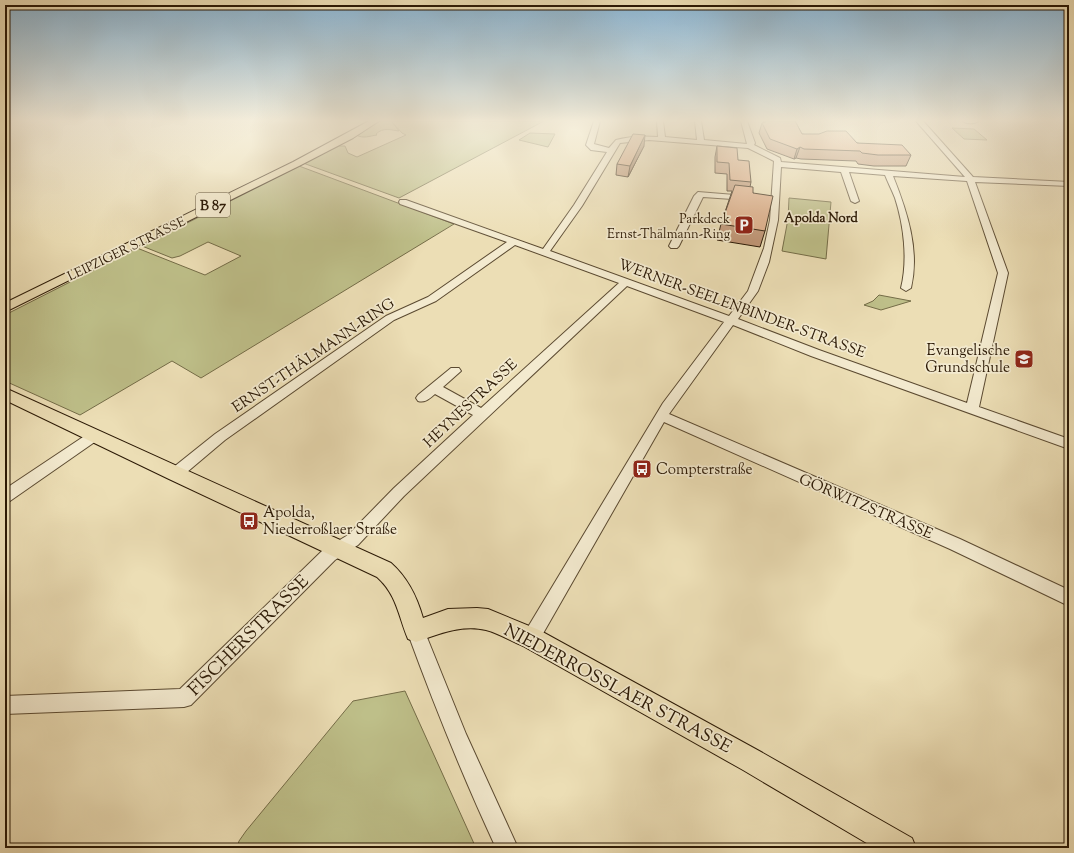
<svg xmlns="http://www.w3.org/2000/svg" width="1074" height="853" viewBox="0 0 1074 853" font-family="'Sorts Mill Goudy',serif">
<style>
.green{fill:#bebf89;stroke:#746c47}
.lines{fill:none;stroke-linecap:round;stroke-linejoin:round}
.minor-casing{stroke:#5b4a31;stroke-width:2}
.major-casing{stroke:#2b1905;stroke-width:2}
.minor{fill:#f3eacf;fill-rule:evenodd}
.major{fill:#ecdeb5;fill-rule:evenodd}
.wall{fill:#bf9575;stroke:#2b1905}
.shaded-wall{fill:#9b795f;stroke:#2b1905}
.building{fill:#dead88;stroke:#2b1905}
.labels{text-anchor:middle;stroke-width:3.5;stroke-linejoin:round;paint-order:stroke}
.far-neighbourhood-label{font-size:13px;font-weight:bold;fill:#2b1905;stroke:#f3eacf}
.far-poi-label{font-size:13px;fill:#2b1905;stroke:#f3eacf;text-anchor:end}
.far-street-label{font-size:13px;fill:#2b1905;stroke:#f3eacf}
.shield{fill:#f3eacf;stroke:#675842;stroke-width:1}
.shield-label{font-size:14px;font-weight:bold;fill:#2b1905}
.street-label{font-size:15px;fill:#2b1905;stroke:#f3eacf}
.poi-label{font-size:15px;fill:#2b1905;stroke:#f3eacf;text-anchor:start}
.near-street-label{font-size:18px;fill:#2b1905;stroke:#f3eacf}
</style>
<rect width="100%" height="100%" fill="#ecdeb5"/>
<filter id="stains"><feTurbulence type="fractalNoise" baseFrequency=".005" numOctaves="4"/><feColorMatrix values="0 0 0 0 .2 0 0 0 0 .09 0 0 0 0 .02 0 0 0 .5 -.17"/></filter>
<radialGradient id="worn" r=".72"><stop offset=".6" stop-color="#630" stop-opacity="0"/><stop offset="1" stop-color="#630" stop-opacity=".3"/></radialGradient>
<g class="green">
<path d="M380 121H544L399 198 303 163 339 146H345L348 153 357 157 406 135 402 133 392 122 399 131C391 130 383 127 376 134L377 135C369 136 364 139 356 135Z"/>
<polygon points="952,128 974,129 987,140 964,139"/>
<polygon points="530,133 555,134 548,147 519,140"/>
<polygon points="299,166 454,224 201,378 172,361 80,415 5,381 5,315 137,248 205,275 241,256 208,242 180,256 172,258 142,246"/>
<polygon points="789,198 831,202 826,259 782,251 788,219"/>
<polygon points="879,295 911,301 881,310 864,305 873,301"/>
<polygon points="405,691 476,848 237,848 239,841 246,831 353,701"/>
</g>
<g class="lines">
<g class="minor-casing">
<g id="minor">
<path d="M594 121H600L594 144 609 148 616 140C630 136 644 136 658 137L657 121H663L665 137 697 140 695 121H701L704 140 747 144 741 121H747L755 143 754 145 780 158 781 162 965 177 916 121H923L973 177 1069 182V186L975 182 1008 273 979 407 1069 439V449L811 356 733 325 669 414 960 539 1069 590V606L950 549 664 422 537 644 531 646 525 644 522 638 525 632 663 403 724 322 627 286 404 496 358 545 335 560 191 705 184 707 5 714V696L180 689 323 550 348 535 394 488 473 415 435 394C429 399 425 403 418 401L416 398 418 395 451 368H459L461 371 443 387 481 408 619 283 515 245 436 301 394 320 225 440 180 478 175 479 170 478 168 474 170 470 215 434 386 316 428 297 507 242 400 204 399 202 400 200H406L543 249 574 205 607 152 591 150 586 145ZM649 140 748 148 774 161 770 220 764 248 748 291 729 316 550 251 582 206 620 143ZM781 167 841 172 851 201 855 203 859 201 849 172 885 175C888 183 892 190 895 198 904 226 908 260 901 288L906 291 911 288C920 250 907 211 893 176L967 181 998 273 967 403 819 350 738 319 758 291 769 262 778 220Z"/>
<path d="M963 121H978C975 124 966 124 963 121Z"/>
<polygon points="698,192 747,196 751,198 747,200 703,197 679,246 677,248 671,248 669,246 694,196"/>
<polygon points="94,431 99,433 101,436 99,439 10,501 5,503 5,489 89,433"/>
<path d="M416 623 422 625 466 734 518 848H496C463 777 434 705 407 631L410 625Z"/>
</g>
</g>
<g class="major-casing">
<g id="major">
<polygon points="369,121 379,121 353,138 299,166 5,312 5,303 293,162"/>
<path d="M5 388 391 563C408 578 417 597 423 618L448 609 477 608 488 609 539 630 761 752 912 838 916 848H875L743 770 523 646C511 641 498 633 486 630 462 624 438 634 416 642L408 639C398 615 397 595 377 577L169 479 5 400Z"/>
</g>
</g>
<use href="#minor" class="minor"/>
<use href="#major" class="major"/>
</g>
<g class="wall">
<polygon points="764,121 795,121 802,134 857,143 911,155 906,166 874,166 858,164 856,161 801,159 796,158 794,159 767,149 759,133 762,123 763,123"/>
<polygon points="644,146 628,177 616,175 617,164"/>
<polygon points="717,146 751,182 750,187 753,193 765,231 760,247 717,240 721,224 732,191 727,191 727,174 715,173 715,157"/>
</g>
<g class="shaded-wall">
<polygon points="645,135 644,146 628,177 630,166"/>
<polygon points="800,147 796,158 794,159 797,149"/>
</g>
<g class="building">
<polygon points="766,121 795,121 802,134 819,134 827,131 846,131 857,143 902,145 911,155 878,155 862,153 860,151 804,149 800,147 797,149 770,139 762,123 766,122"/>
<polygon points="633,134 645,135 630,166 617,164"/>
<polygon points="717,146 737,148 738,160 749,161 751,182 730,180 729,163 717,162"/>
<polygon points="735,185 753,187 753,193 773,196 765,231 721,224"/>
</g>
<linearGradient id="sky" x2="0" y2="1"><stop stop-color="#8ab6d5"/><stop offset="0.5" stop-color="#f6f0de"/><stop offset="1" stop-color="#f6f0de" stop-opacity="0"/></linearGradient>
<rect width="1074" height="241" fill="url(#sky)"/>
<defs>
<g id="parking-square" transform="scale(1)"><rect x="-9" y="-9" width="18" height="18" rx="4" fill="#8f2418" stroke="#f3eacf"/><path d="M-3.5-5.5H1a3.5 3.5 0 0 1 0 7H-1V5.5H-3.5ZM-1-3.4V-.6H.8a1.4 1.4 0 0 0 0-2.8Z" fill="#fff"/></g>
<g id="school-square" transform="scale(1)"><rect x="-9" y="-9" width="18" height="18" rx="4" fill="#8f2418" stroke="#f3eacf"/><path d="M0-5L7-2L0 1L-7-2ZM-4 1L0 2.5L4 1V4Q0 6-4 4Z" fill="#fff"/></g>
<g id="bus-square" transform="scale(1)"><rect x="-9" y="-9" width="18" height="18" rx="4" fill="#8f2418" stroke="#f3eacf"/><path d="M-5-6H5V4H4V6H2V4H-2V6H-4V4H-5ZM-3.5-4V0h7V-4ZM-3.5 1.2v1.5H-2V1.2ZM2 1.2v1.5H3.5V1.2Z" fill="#fff"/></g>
</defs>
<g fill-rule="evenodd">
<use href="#parking-square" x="744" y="225"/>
<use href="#school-square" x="1024" y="359"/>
<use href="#bus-square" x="642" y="469"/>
<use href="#bus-square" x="249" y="521"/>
</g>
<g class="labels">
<g class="far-neighbourhood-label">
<text x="821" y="222">Apolda Nord</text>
</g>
<g class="far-poi-label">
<text x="730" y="223">Parkdeck<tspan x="730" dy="15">Ernst-Thälmann-Ring</tspan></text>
</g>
<g class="far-street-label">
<text transform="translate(126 248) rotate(-26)" y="5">LEIPZIGER STRASSE</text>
</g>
<rect class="shield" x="196" y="193" width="34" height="24" rx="3"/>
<g class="shield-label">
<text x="213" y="210">B 87</text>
</g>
<g class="street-label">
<text transform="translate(742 308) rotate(20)" y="5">WERNER-SEELENBINDER-STRASSE</text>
<text transform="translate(313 355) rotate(-34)" y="5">ERNST-THÄLMANN-RING</text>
<text transform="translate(470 403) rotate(-43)" y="5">HEYNESTRASSE</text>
<text transform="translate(866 506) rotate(23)" y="5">GÖRWITZSTRASSE</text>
</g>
<g class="poi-label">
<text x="1010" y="355" text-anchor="end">Evangelische<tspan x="1010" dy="17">Grundschule</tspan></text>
<text x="656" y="474">Compterstraße</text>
<text x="263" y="517">Apolda,<tspan x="263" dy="17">Niederroßlaer Straße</tspan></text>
</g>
<g class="near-street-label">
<text transform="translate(248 635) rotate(-45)" y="6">FISCHERSTRASSE</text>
<text transform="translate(618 688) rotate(28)" y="6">NIEDERROSSLAER STRASSE</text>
</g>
</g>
<rect width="1074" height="853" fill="none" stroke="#ecdeb5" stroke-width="20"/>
<rect x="6" y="6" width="1062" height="841" fill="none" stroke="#2b1905" stroke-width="2"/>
<rect x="10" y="10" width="1054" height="833" fill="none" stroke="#2b1905"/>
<rect width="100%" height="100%" filter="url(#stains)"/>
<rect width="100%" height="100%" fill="url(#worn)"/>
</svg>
